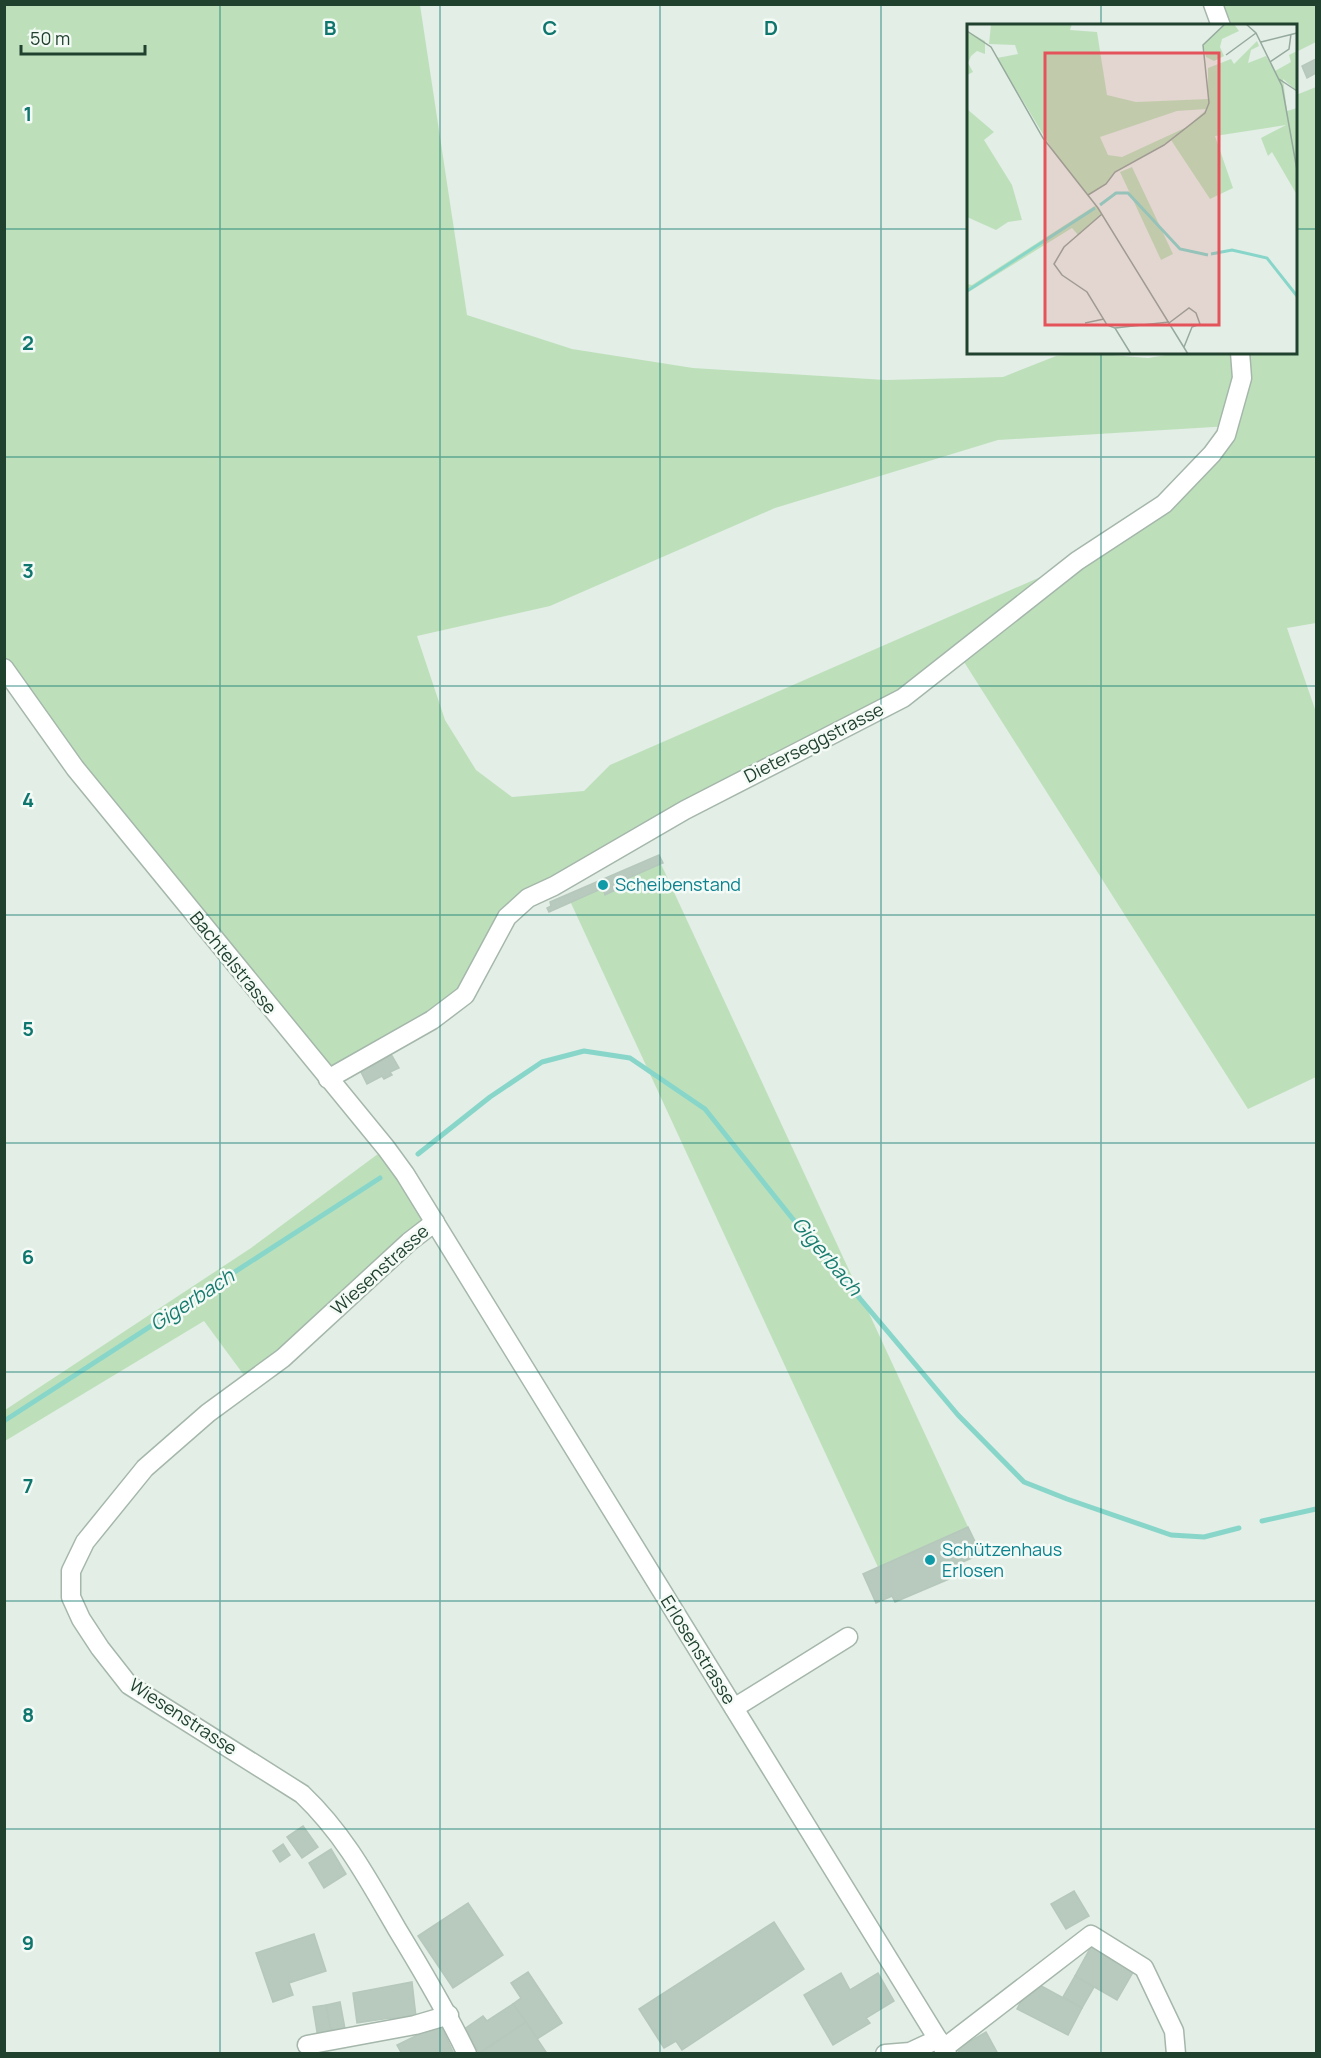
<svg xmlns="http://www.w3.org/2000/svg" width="1321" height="2058" viewBox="0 0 1321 2058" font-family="Manrope,sans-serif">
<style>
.green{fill:#bde0bb;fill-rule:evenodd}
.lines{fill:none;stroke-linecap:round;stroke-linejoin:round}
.stream{stroke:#88d6ca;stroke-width:5}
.building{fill:#b8c9be;stroke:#b5c8bb;stroke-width:1.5}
.minor-casing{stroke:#a5b7ab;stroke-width:21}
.minor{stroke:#fff;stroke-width:18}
.grid{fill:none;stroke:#0f766e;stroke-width:1.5;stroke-opacity:0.55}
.culture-dot{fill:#0f9aa8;stroke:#f4faf6;stroke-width:2}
.labels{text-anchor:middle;stroke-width:5;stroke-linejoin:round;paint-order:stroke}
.street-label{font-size:18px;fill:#21412f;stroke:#f4faf6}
.culture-label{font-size:18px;fill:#0d838f;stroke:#f4faf6;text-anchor:start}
.water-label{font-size:20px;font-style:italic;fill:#177c6e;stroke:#f4faf6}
.inset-river{fill:none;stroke:#88d6ca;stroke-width:3}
.inset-road{fill:none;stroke:#95a99d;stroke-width:1.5}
.view{fill:#e5535a;fill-opacity:0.15;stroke:#e5535a;stroke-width:3}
.inset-edge{fill:none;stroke:#21412f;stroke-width:3}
.grid-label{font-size:20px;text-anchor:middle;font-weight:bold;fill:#0f766e;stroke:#f4faf6;stroke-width:5;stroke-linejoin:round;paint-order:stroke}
</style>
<rect width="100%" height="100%" fill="#e3eee6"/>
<g class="green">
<path d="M4 5H420L467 315 572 349 693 368 886 380 1003 377 1056 356 1087 353 1148 358 1185 352H1296V95L1316 87V623L1287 628 1316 712V1077L1248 1109 959 654 903 698 528 898 465 995 328 1079 5 668ZM1230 426 1164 504 1077 561 610 765 584 791 512 797 476 770 445 720 417 636 550 606 775 508 998 440Z"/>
<polygon points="1213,5 1316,5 1316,42 1296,52 1296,26 1221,25"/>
<polygon points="660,862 968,1527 878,1567 570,901"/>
<polygon points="386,1148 435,1222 249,1382 204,1321 5,1441 5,1410 251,1248"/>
</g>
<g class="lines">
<g class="stream">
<polyline points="418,1154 490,1097 542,1062 584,1051 630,1058 705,1109 792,1218 958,1415 1024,1482 1067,1499 1171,1535 1204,1537 1239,1528"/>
<polyline points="4,1421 380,1178"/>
<polyline points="1262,1521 1316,1509"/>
</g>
</g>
<g class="building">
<polygon points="1316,59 1316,73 1307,78 1302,66"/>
<polygon points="659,855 663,863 617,883 620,888 605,895 603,888 549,912 547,908 551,906 550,902"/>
<polygon points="391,1054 399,1068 390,1072 392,1075 384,1079 382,1076 367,1084 360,1070"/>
<polygon points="968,1527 981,1554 945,1570 949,1579 895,1602 892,1596 876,1603 863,1574"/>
<polygon points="303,1826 318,1847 302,1858 287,1837"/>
<polygon points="283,1844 290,1855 280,1862 273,1851"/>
<polygon points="331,1849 346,1874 324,1888 309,1863"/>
<polygon points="1074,1891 1089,1916 1066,1929 1051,1904"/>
<polygon points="468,1903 503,1955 453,1988 418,1936"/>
<polygon points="774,1922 804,1969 682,2050 676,2041 664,2048 639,2009"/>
<polygon points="314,1934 326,1971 289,1983 293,1995 273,2002 256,1953"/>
<polygon points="1093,1943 1136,1967 1117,2000 1075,1976"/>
<polygon points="528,1972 562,2023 537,2039 513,2004 521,1998 511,1983"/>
<polygon points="841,1973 850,1990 878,1973 894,2001 866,2018 870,2023 833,2045 804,1995"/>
<polygon points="1075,1976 1094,1987 1082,2008 1063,1997"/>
<polygon points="1032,1981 1082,2008 1068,2035 1017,2009"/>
<polygon points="412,1982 416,2017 390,2020 390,2018 357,2023 353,1993"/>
<polygon points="340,2002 346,2034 332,2036 326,2005"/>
<polygon points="513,2004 526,2022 479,2053 463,2030 483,2016 487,2021"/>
<polygon points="326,2005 332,2036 318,2038 313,2007"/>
<polygon points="526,2022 546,2052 543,2054 479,2054"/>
<polygon points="440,2024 454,2054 402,2054 397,2045"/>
<polygon points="986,2032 998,2054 960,2054 957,2049"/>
</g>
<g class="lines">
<g class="minor-casing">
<g id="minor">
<polyline points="1213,4 1221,26"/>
<polyline points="4,668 75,768 386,1148 405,1174 947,2054"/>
<polyline points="328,1079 432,1020 465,995 507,917 528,898 554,886 685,810 903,698 1077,561 1164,504 1212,454 1226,435 1242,378 1240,352"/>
<path d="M435 1222 409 1242 283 1358 208 1413 145 1468 85 1542 71 1571V1597L81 1619 100 1648 129 1685 302 1794C344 1834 368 1879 397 1929 422 1970 446 2010 467 2054"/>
<polyline points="734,1708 848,1637"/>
<polyline points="307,2045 415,2025 449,2015"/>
<polyline points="944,2048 1091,1935 1144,1968 1174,2031 1176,2054"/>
<polyline points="885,2054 910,2052 938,2039"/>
</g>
</g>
<use href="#minor" class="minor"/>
</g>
<path class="grid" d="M220 4V2054M440 4V2054M660 4V2054M881 4V2054M1101 4V26M4 229H968M1296 229H1316M1101 352V2054M4 457H1316M4 686H1316M4 915H1316M4 1143H1316M4 1372H1316M4 1601H1316M4 1829H1316"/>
<g class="culture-dot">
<circle cx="603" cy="885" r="6"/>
<circle cx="930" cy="1560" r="6"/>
</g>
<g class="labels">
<g class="street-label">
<text transform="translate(814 743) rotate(-27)" y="6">Dieterseggstrasse</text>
<text transform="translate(233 963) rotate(51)" y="6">Bachtelstrasse</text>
<text transform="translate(380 1270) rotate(-42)" y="6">Wiesenstrasse</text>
<text transform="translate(698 1650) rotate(58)" y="6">Erlosenstrasse</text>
<text transform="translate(183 1717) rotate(33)" y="6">Wiesenstrasse</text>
</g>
<g class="culture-label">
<text x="615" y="891">Scheibenstand</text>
<text x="942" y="1556">Schützenhaus<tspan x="942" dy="21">Erlosen</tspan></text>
</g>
<g class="water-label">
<text transform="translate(827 1256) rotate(50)" y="7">Gigerbach</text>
<text transform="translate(192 1300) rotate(-33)" y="7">Gigerbach</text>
</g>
</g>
<g transform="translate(967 24)">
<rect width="330" height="330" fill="#e3eee6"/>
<path d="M24 0H105L103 6 130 8 140 71 169 78 241 75V44L264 35 267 40 290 17 292 22 284 26 281 39 299 32 308 47 324 38 322 31 330 27V67L316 55 320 87 330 84V171L305 128 301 132 294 114 319 101 248 112 266 164 243 175 204 116 148 148 139 160 121 171 88 130 30 34 51 30 48 21 22 20ZM240 85 220 103 155 133 141 131 133 113 210 87ZM258 0H267L272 7 255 15 253 23 257 32 247 37 239 33 236 21ZM0 7 18 17V30L10 27 4 32 1 39 6 48 0 51ZM0 85 27 108 17 116 45 161 55 196 41 198 29 206 0 193ZM165 143 206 230 194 236 153 148ZM129 181 135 190 111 211 105 204 0 269V260L5 261Z" fill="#bde0bb" fill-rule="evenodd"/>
<path class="inset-river" d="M133 181 149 169H161L213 225 241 231M244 230 265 226 300 234 330 272M0 267 128 184"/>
<path class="inset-road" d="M279 0 289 9 315 62 330 146M0 7 24 23 76 114 131 184 221 330M294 18 330 9M259 31 289 9M303 38 322 25 324 10M312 55 330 67M121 171 139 160 148 148 197 121 238 89 242 79 236 21 258 0M135 190 97 223 87 240 95 251 120 268 140 301 148 304 164 330M118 299 137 295M202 299 222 284 229 289 233 300 225 303 217 323M148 304 202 298"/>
<path class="view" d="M78 29H252V301H78Z"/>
<rect width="330" height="330" class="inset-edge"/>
</g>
<g class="grid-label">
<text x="330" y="35">B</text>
<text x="550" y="35">C</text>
<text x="771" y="35">D</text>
<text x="28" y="121">1</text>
<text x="28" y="350">2</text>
<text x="28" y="578">3</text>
<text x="28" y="807">4</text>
<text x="28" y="1036">5</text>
<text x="28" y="1264">6</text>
<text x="28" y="1493">7</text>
<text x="28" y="1722">8</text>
<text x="28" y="1950">9</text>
</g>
<rect width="1321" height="2058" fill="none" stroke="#21412f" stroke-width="12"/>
<path d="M21 45v9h124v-9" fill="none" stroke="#21412f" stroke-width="3"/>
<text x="30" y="45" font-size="18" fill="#21412f" stroke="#f4faf6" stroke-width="4.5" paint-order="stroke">50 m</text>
</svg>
